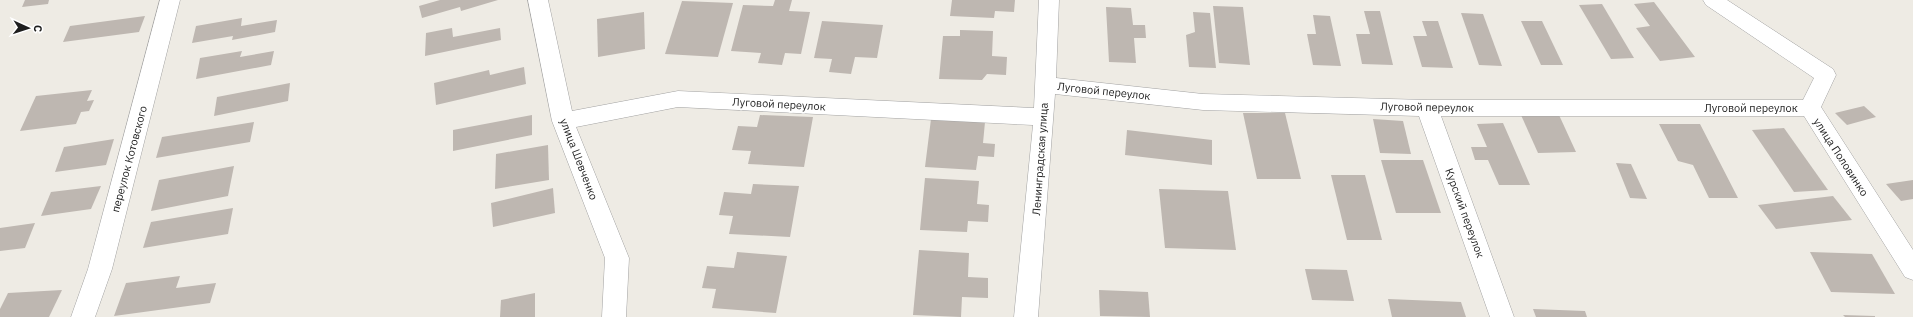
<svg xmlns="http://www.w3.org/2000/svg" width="1913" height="317" viewBox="0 0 1913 317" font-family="'IBM Plex Sans',sans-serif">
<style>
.building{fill:#beb7b1}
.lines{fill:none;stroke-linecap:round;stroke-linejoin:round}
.minor-casing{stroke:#a2a2a2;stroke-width:1}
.minor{fill:#fff;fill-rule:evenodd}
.labels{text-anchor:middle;stroke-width:4;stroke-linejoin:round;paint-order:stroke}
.street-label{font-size:11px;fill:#1e1e1e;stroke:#fff}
</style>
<rect width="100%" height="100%" fill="#eeebe4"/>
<g class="building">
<polygon points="25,0 49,0 48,4 22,7"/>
<polygon points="440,0 498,0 461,11 460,7 422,18 419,6"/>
<polygon points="775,0 792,0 789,11 810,12 801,54 785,53 782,65 758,63 761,53 731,51 743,5 773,6"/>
<polygon points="952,0 1015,0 1014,12 995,11 994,18 950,16"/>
<polygon points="682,1 733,3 718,57 665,54"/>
<polygon points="1654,2 1695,57 1660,61 1636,28 1650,26 1634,4"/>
<polygon points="1602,4 1634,58 1611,59 1579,5"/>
<polygon points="1213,6 1243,7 1250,65 1219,63"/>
<polygon points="1106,7 1131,8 1133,25 1145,25 1146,38 1134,38 1136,63 1109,62"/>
<polygon points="1364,11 1380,11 1393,65 1362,64 1356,34 1370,34"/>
<polygon points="644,12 645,49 598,57 597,19"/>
<polygon points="1193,12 1210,13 1216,68 1189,67 1186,35 1195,32"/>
<polygon points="1461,13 1483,14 1502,66 1479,65"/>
<polygon points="1313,15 1330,16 1341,66 1313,65 1307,34 1316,34"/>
<polygon points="145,16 139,32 63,42 70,26"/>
<polygon points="242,18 241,26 277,20 275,32 232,40 233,36 192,43 196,26"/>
<polygon points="822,21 883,25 877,58 855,57 851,74 829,72 832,59 814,58"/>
<polygon points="1422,21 1438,21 1453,68 1422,67 1413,36 1427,36"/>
<polygon points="1521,21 1542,21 1563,65 1541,65"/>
<polygon points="452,28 453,37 500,28 501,40 425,56 426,33"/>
<polygon points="960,30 993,31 992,56 1007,57 1006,75 987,74 982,80 939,79 943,36 960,36"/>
<polygon points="242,51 240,57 274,51 271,65 196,79 200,58"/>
<polygon points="524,67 526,84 436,105 434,83 489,70 490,75"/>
<polygon points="290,83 288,101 214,116 217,97"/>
<polygon points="92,90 87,101 94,100 89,111 81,112 76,124 20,131 36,96"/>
<polygon points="1864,106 1876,117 1847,125 1835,113"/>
<polygon points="1243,113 1285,113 1301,179 1257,179"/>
<polygon points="532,115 532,135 453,151 453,130"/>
<polygon points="760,115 813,117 804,167 748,164 751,151 732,150 738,126 757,127"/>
<polygon points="1521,115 1559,115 1576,152 1538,153"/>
<polygon points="931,119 985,122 983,143 995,144 994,157 978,156 976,170 925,167"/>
<polygon points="1373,119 1403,121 1411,154 1380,153"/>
<polygon points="254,122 250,142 156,158 162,137"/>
<polygon points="1503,123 1530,185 1499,185 1488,160 1475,160 1471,147 1487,147 1477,124"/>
<polygon points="1659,124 1700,124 1738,198 1709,198 1693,165 1678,161"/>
<polygon points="1784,128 1828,190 1794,192 1752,130"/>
<polygon points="1127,130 1212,140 1212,165 1125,155"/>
<polygon points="114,139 106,165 55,172 64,147"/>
<polygon points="548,145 549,180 495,189 496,154"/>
<polygon points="1381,160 1423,160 1441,213 1396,213"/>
<polygon points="1616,163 1631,164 1647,199 1630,198"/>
<polygon points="234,166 228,196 151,211 159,180"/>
<polygon points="1331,175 1365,175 1382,240 1347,240"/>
<polygon points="925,178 979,181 977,204 989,205 988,222 968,221 967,232 920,230"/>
<polygon points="1913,180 1913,199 1901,201 1886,184"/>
<polygon points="753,184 799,186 790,237 729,234 733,216 719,215 724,192 751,194"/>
<polygon points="101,186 91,209 41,216 51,192"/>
<polygon points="553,188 555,213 493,227 491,203"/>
<polygon points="1159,189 1228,191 1236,250 1165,248"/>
<polygon points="1833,196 1852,220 1776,229 1758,205"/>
<polygon points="233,208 228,234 143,248 151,222"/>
<polygon points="35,223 25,248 0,251 0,228"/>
<polygon points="919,250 969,253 968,277 988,278 988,298 962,297 961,317 913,315"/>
<polygon points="737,252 787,256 776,313 712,308 716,289 702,288 707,266 734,268"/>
<polygon points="1810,252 1872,254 1895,294 1831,292"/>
<polygon points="1305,269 1347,270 1354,301 1312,300"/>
<polygon points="180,276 176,288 216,283 210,303 114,316 126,283"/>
<polygon points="62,290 49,317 0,317 0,309 8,293"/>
<polygon points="1099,290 1148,292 1150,317 1100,316"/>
<polygon points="535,293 535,317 500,317 501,300"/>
<polygon points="1388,299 1461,302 1466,317 1392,317"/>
<polygon points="1533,309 1585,311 1587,317 1536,317"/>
<polygon points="1843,315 1875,316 1875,317 1845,317"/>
</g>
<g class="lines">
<g class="minor-casing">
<g id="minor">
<polygon points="160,0 180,0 112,269 95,317 71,317 88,269"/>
<polygon points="528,0 548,0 572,111 678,91 1034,108 1039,0 1059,0 1056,78 1203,94 1427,100 1803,100 1814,78 1706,5 1703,0 1727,0 1833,69 1836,75 1821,107 1913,250 1913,280 1905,277 1804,116 1441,116 1514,317 1490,317 1419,116 1203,110 1055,94 1038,317 1014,317 1033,125 678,107 576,127 629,258 626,317 602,317 605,258 552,121"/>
</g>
</g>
<use href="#minor" class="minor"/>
</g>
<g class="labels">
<g class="street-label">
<text transform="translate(1104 91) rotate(6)" y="4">Луговой переулок</text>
<text transform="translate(779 104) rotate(3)" y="4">Луговой переулок</text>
<text transform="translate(1427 107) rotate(1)" y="4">Луговой переулок</text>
<text x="1751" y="112">Луговой переулок</text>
<text transform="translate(1841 157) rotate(57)" y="4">улица Половинко</text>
<text transform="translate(129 159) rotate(-75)" y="4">переулок Котовского</text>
<text transform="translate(579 159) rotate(69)" y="4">улица Шевченко</text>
<text transform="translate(1040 159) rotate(-86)" y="4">Ленинградская улица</text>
<text transform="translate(1465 213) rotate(70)" y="4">Курский переулок</text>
</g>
</g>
<g transform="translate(28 28) rotate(93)" stroke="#ffffff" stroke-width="3" paint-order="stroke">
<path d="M0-3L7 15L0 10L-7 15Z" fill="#1e1e1e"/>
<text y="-6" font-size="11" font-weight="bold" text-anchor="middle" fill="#1e1e1e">С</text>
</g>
</svg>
